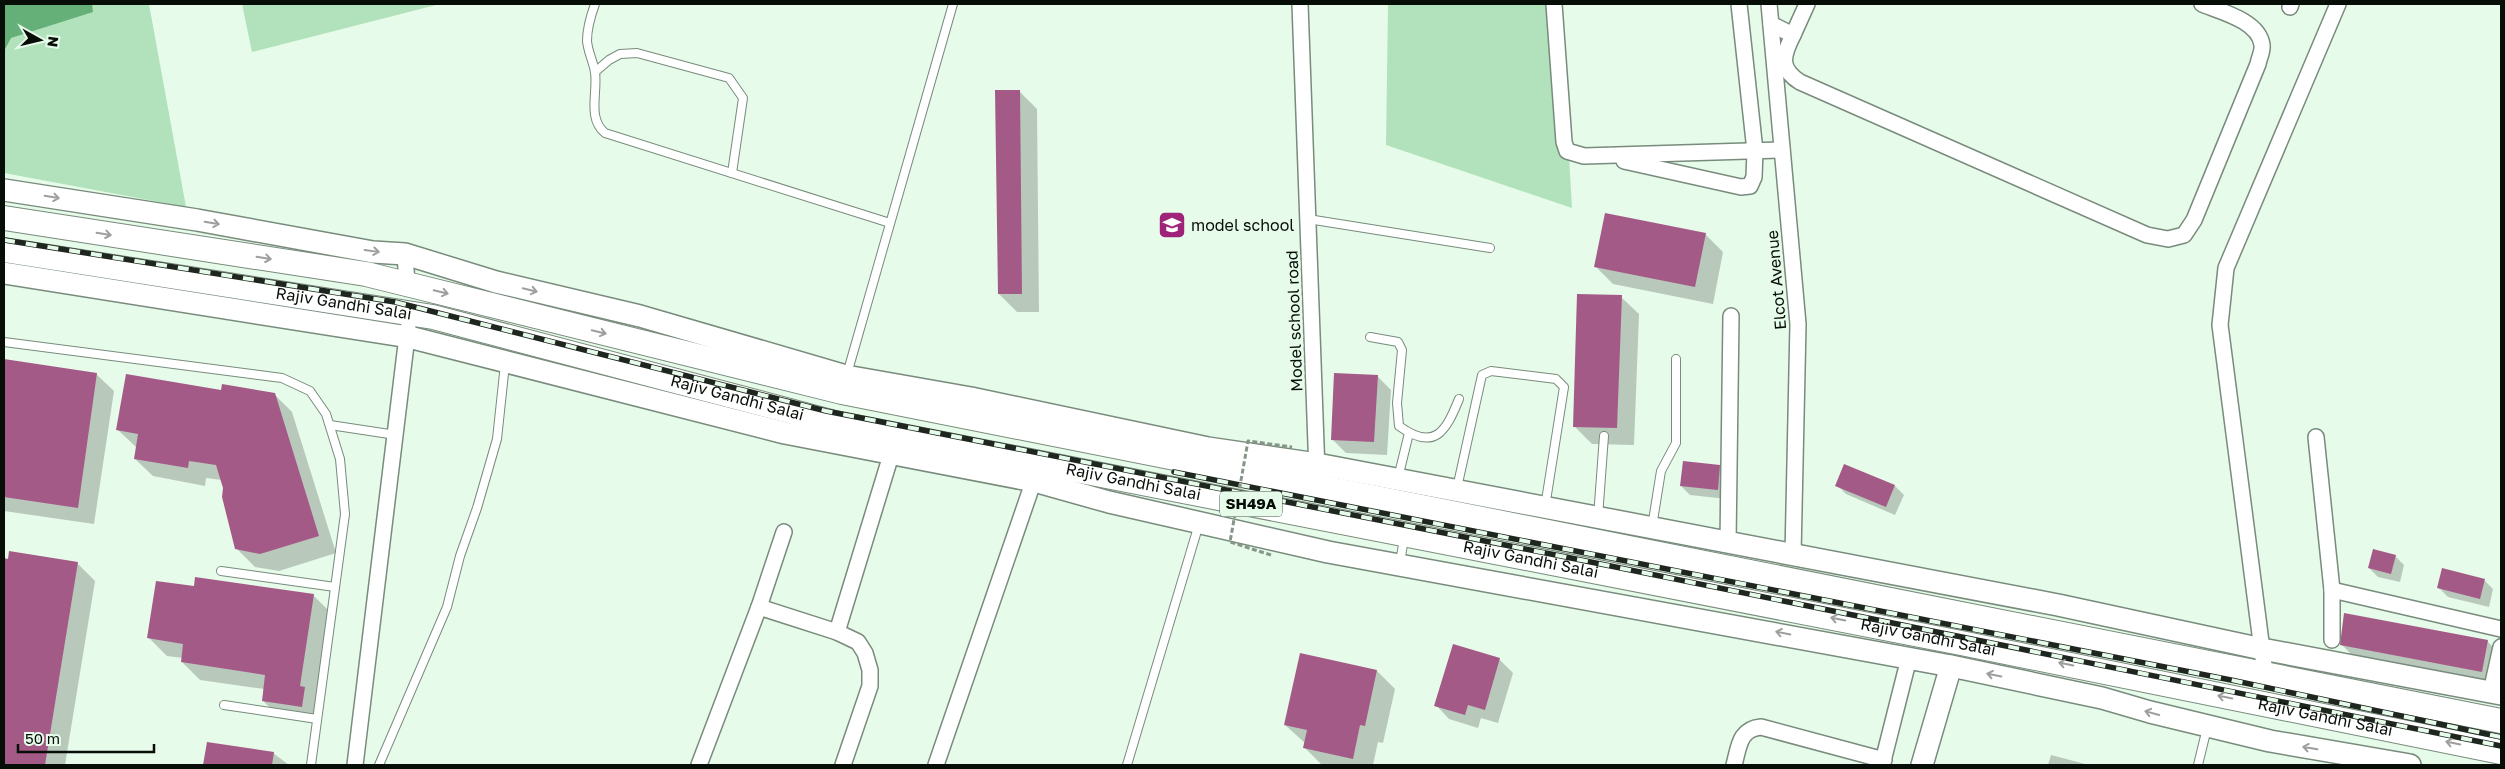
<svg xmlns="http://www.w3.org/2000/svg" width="2505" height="769" viewBox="0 0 2505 769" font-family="'Golos Text',sans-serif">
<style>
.green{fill:#b1e2bb}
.water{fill:#65b078}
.shadow{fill:#0003}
.building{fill:#a45a87}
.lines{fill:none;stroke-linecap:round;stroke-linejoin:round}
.lane-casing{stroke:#788b7c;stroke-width:10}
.street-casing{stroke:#788b7c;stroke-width:18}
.secondary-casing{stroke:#788b7c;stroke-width:24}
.primary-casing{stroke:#788b7c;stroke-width:26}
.lane{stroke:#fff;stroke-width:8}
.street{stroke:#fff;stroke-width:15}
.secondary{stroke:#fff;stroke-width:21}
.primary{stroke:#fff;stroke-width:24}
.rail-casing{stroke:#1e261f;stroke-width:5.5}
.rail{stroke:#e7fbea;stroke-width:4;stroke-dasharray:11;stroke-linecap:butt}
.path-bridge{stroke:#869588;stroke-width:3;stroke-dasharray:5 2.5;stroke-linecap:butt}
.oneway{stroke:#9c9f9c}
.labels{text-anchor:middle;stroke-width:5;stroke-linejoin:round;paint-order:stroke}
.shield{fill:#e7fbea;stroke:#4a554c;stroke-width:1}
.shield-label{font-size:15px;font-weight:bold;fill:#070e08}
.poi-label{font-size:16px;fill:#070e08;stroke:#e7fbea;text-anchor:start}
.street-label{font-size:16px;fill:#070e08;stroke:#e7fbea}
</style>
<rect width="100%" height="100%" fill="#e7fbea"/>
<g class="green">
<polygon points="4,4 149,4 186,207 4,173"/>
<polygon points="242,4 440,4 252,52"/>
<polygon points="1388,4 1560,4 1572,208 1386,145"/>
</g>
<polygon class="water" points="4,4 92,4 93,12 11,38 4,51"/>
<g class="shadow">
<polygon points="1019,91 1037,109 1039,312 1017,312 999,294"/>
<polygon points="1705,234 1723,252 1713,304 1613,284 1596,267"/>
<polygon points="1621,297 1639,314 1634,445 1592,444 1574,426"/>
<polygon points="4,361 96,374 114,391 94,524 4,511"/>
<polygon points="1377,376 1391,390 1387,455 1346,453 1332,439"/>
<polygon points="222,392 274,394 292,412 336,553 279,571 255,567 237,549 222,480 206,478 205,486 153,476 135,459 137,448 118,430"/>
<polygon points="1845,465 1895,486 1904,495 1895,515 1846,494 1837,485"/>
<polygon points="1719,466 1728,475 1727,499 1690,495 1681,486"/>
<polygon points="2395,556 2404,565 2400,582 2378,577 2369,568"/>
<polygon points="4,559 77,563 95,581 65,765 4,765"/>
<polygon points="2484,580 2493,589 2489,607 2448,597 2439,588"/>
<polygon points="195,588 313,595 331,613 320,724 281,718 263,701 264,689 200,680 182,662 183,658 167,656 149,638"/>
<polygon points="2487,641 2501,655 2499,689 2359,662 2341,644"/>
<polygon points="1499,659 1513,673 1498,723 1481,718 1478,728 1449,719 1436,705"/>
<polygon points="1377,671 1395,689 1383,743 1378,742 1373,765 1322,765 1304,747 1305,743 1285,725"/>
<polygon points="208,743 273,753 289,765 204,765"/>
<polygon points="2051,755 2089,765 2048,765"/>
</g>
<g class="building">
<polygon points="995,90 1020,90 1022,294 998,294"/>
<polygon points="1605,213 1706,233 1695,287 1594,267"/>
<polygon points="1577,294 1622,295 1617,428 1573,427"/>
<polygon points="4,359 97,373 78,508 4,497"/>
<polygon points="1334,373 1378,375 1374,442 1331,440"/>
<polygon points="126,374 221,390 222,384 275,393 319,536 260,554 235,549 222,497 223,488 216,465 189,461 188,468 134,459 138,434 116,430"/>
<polygon points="1683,461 1720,465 1718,490 1680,486"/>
<polygon points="1844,464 1895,485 1886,507 1835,486"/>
<polygon points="2373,549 2396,555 2391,574 2368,568"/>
<polygon points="9,551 78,562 45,765 4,765 4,558 8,559"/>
<polygon points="2442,568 2485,579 2480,599 2437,588"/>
<polygon points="195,577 314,594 300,686 305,687 302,707 262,701 265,675 181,662 183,644 147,638 156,581 194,586"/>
<polygon points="2344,613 2488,640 2482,672 2340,645"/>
<polygon points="1453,644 1500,658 1485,710 1468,705 1465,715 1434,706"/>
<polygon points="1300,653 1377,670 1365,726 1360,725 1353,759 1303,748 1307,730 1284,725"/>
<polygon points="207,742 274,752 272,765 203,765"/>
</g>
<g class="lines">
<g class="lane-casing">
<g id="lane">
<path d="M595 4C591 15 587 29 587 41 588 52 593 61 595 72 598 93 587 118 605 133L890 223"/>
<polyline points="595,72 609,60 620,54 637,53 729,78 743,98 732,173"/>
<polyline points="1308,219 1490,248"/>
<path d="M1370 337 1398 342 1402 350 1397 403 1399 426C1435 452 1446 431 1459 399"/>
<polyline points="4,342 282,378 310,391 326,414 340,459 345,514 311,765"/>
<polyline points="847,374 953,4"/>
<polyline points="330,425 396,435"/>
<polyline points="1398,478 1409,433"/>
<polyline points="1457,488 1482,375 1491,371 1556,379 1564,387 1545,507"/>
<polyline points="1598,517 1604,436"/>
<polyline points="1652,527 1661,471 1676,443 1676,359"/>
<polyline points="1400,563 1404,538"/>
<polyline points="221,571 335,587"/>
<polyline points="224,705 317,719"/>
<polyline points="379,765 447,607 460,556 477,508 497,439 505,364"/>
<polyline points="1127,765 1199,524"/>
<polyline points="2198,765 2207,728"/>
</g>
</g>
<g class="street-casing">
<g id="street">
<polyline points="1300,4 1317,472"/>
<polyline points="1554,4 1564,142 1567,151 1584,156 1782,150"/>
<polyline points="1769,4 1798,324 1793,555"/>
<polyline points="2290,7 2291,4"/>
<path d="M1771 24 1793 35C1783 55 1778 68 1800 82L2147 235 2168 239 2184 235 2194 220 2258 64C2259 58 2263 51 2262 45 2259 21 2222 12 2202 4"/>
<polyline points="1793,35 1807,4"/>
<polyline points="1624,161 1741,187 1750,186 1754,177 1755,151 1739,4"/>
<polyline points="405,254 407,284"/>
<polyline points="2316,437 2332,590 2332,640"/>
<polyline points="1728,543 1731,316"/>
<polyline points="2332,590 2501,629"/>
<polyline points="759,607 784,532"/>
<polyline points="837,632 891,455"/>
<polyline points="2265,673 2220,325 2226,268 2338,4"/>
<polyline points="2491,692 2501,647"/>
<polyline points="355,765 408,328"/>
<polyline points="699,765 759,607 837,632 858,642 865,653 870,670 870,686 843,765"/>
<polyline points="936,765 1036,474"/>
<path d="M1734 765C1739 747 1739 729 1761 727L1884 760"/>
<polyline points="1882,765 1909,658"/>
</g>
</g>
<g class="secondary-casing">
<g id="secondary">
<polyline points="4,190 197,220 373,252 405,254 496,282 640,316 846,376 971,398 1208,448 1317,464 2058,605 2262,649 2501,694"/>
<polyline points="4,273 409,337 785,433 1034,481 1109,502 1328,552 1951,666 2102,698 2150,712 2270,741 2410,765"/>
<polyline points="1922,765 1951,666"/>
</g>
</g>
<g class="primary-casing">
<g id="primary">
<polyline points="4,218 366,274 842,392 2501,721"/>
<path id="s1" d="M4 250 433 317 835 423 1961 643 2501 752"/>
</g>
</g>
<use href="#lane" class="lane"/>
<use href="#street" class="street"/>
<use href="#secondary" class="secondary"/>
<use href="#primary" class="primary"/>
<g class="rail-casing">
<g id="rail">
<polyline points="4,240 395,302 826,411 1566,557 2501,746"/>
<polyline points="1174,472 2231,680 2501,737"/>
</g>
</g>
<use href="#rail" class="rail"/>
<polyline class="path-bridge" points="1271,555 1230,542 1248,441 1292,447"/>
</g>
<defs><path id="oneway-shaft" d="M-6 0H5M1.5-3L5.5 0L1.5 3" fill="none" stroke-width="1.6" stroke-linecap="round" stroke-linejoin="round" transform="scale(1.25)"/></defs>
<g class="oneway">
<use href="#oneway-shaft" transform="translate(52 197) rotate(10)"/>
<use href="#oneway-shaft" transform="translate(212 223) rotate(10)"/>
<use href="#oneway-shaft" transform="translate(104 234) rotate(9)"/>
<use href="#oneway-shaft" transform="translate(372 251) rotate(8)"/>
<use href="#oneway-shaft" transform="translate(264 258) rotate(9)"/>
<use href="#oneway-shaft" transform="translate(530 290) rotate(14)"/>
<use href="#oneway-shaft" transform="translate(441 292) rotate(14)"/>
<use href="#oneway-shaft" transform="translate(599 332) rotate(14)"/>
<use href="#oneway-shaft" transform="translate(1838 619) rotate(-169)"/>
<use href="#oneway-shaft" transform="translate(1783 633) rotate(-169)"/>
<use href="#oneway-shaft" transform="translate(2066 664) rotate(-168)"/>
<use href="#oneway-shaft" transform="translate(1994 675) rotate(-168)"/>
<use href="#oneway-shaft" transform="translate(2225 697) rotate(-169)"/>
<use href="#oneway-shaft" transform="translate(2152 713) rotate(-165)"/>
<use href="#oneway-shaft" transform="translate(2453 743) rotate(-169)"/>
<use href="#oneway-shaft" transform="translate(2310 748) rotate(-170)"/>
</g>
<defs>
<g id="school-square" transform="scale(1.4375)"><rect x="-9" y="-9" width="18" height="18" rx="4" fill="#9f2378" stroke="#e7fbea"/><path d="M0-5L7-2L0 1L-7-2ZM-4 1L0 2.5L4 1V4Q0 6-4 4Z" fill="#fff"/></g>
</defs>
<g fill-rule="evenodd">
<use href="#school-square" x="1172" y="225"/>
</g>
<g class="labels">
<rect class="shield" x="1220" y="491.5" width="62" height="25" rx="4"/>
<g class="shield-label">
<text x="1251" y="509">SH49A</text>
</g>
<g class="poi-label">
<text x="1191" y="231">model school</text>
</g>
<g class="street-label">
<text transform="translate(1776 280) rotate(-95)" y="6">Elcot Avenue</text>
<text dy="6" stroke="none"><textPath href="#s1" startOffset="344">Rajiv Gandhi Salai</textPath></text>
<text transform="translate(1294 321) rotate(-92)" y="6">Model school road</text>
<text dy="6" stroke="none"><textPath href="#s1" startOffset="749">Rajiv Gandhi Salai</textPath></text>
<text dy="6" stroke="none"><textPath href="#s1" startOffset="1154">Rajiv Gandhi Salai</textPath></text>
<text dy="6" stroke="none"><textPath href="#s1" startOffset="1559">Rajiv Gandhi Salai</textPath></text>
<text dy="6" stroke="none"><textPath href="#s1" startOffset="1964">Rajiv Gandhi Salai</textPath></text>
<text dy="6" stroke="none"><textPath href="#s1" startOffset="2369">Rajiv Gandhi Salai</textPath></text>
</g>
</g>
<rect width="2505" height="769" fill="none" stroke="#070e08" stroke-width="10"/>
<g transform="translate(40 40) rotate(98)" stroke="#e7fbea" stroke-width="4" paint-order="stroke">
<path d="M0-4L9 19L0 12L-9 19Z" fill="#070e08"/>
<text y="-8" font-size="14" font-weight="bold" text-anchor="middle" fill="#070e08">N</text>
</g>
<path d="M18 744v8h136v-8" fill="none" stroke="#070e08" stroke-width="2.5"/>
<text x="25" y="744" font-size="15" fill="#070e08" stroke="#e7fbea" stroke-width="4" paint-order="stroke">50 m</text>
</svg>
